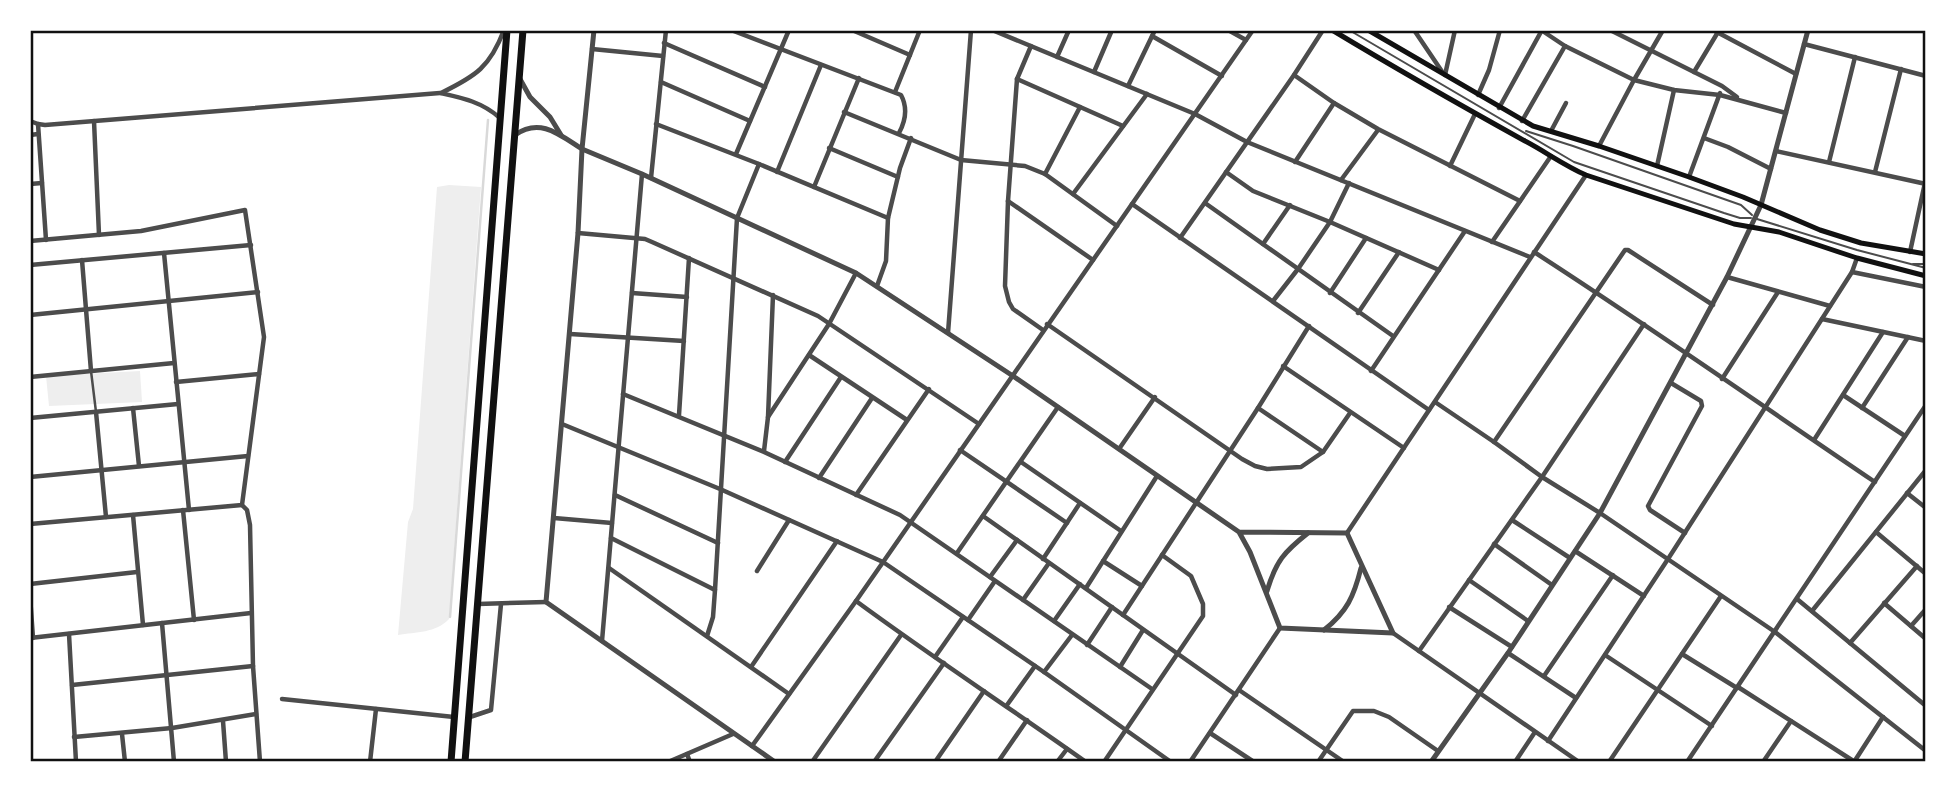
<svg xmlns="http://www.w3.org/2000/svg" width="1956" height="792" viewBox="0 0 1956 792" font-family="Overpass,sans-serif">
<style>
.green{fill:#eee}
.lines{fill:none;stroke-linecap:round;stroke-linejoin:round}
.stream{stroke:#d9d9d9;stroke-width:2.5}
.service{stroke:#4c4c4c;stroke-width:2}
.pedestrian{stroke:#4c4c4c;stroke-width:2.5}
.minor{stroke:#4c4c4c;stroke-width:4.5}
.tertiary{stroke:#4c4c4c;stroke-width:5}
.secondary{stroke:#111;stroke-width:5}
.trunk{stroke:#111;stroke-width:7}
.neatline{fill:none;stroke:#111;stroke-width:2.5}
</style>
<rect width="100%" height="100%" fill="#fff"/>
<g class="green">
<path d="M449 185 481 187 449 619C436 633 416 632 398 635L408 522 413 509 437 187Z"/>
<polygon points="140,371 142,402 49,406 46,376"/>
</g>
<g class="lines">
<polyline class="stream" points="450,617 488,120"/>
<g class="service">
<polyline points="1349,30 1574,162 1724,213 1740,218 1751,218"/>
<polyline points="1526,131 1573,146 1741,205 1752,215"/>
<polyline points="1757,219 1857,250 1926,268"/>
<polyline points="1913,264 1926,264"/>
</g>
<polyline class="pedestrian" points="91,371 96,412"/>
<g class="minor">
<path d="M731 30 901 95C908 108 906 120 899 133"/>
<polyline points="852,30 910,55"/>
<polyline points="992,30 1195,114 1247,142 1530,257"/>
<polyline points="1228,30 1246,40"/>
<polyline points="1414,30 1443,73"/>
<polyline points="1541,30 1565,46 1634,80 1674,90 1720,95 1786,113"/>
<polyline points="1610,30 1722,86 1737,97"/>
<polyline points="1713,30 1796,74"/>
<polyline points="1152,36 1222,76"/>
<polyline points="664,43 765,87"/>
<polyline points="1804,44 1926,76"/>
<polyline points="1031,46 1017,79 1008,201 1005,286 1009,302 1013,309 1043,330"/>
<polyline points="592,49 663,56"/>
<polyline points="1057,57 1069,30"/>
<polyline points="1094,72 1112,30"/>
<polyline points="1694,72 1718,32"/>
<polyline points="1294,75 1334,103 1378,129 1520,201"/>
<polyline points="1445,75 1455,30"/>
<polyline points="1017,79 1123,126"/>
<polyline points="661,82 750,121"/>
<polyline points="1128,86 1155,30"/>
<polyline points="895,92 920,30"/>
<path d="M441 93C476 76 490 67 504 30"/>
<polyline points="1478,95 1489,70 1500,30"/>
<polyline points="1499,108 1542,30"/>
<polyline points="844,112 961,160 1025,166 1045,174 1117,226"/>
<path d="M30 121 38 124 45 125 440 93C463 98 482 102 500 118"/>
<polyline points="94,121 99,235"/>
<polyline points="1522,121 1565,46"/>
<polyline points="38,124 46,240"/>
<polyline points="656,124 759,164 888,218"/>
<polyline points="1551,131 1566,103"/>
<polyline points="30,135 38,134"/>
<polyline points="1704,138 1728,147 1771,169"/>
<polyline points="1599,146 1634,80 1663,30"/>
<polyline points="829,148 898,177"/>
<polyline points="1776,151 1926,184"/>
<polyline points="736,154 789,30"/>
<polyline points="1295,162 1334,103"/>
<polyline points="1829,162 1855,57"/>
<polyline points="1450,166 1475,114"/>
<polyline points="1657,166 1674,90"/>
<polyline points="777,172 821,65"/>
<polyline points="1226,172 1253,191 1330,222 1439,270"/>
<polyline points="1875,172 1901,69"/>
<polyline points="1045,174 1080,107"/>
<polyline points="1689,177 1720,93"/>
<polyline points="651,178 666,30"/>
<polyline points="1341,180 1378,130"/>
<polyline points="30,184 42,183"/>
<polyline points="814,187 859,78"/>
<polyline points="1073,194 1147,94"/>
<polyline points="1008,201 1093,260"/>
<polyline points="1205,203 1393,336"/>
<polyline points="1132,204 1429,410"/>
<polyline points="578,233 645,239 652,242 818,316 979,424"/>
<polyline points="1180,238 1294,75 1323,30"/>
<polyline points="30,241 141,231 245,210 264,337 242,505 247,510 250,525 253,666 260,762"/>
<polyline points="1492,242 1551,156"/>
<polyline points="1263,244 1290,205"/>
<path d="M1534 252C1649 326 1761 405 1875 482"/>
<polyline points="1910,252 1926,178"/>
<polyline points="164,253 189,510"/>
<polyline points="82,260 91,371"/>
<polyline points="30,265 251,245"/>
<polyline points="1852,272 1926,287"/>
<polyline points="1727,277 1830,306"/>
<polyline points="877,286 886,261 888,218 900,168 911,138"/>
<polyline points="632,293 687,297"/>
<polyline points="1330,293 1366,238"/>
<polyline points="1273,301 1298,269 1330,222 1349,183"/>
<polyline points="1358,313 1399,252"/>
<polyline points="30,315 258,292"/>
<polyline points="1822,319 1926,341"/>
<polyline points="1047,324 1242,459 1255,466 1267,469 1301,467 1323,452 1350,413"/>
<polyline points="948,333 971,30"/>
<polyline points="570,334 684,341"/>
<polyline points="809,355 907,420"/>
<polyline points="1283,366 1404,448"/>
<polyline points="1371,371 1465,231"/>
<polyline points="30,377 174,363"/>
<polyline points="1722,379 1778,292"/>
<polyline points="176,382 259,374"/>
<polyline points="1671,383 1701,401 1702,406 1648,506 1650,510 1685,533"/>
<polyline points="623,394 764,452 900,515 1152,689"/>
<polyline points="1843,395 1905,436"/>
<polyline points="1435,402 1494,442 1542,477 1600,513 1775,632 1926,751"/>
<polyline points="133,408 139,466"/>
<polyline points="1258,408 1323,452"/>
<polyline points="1862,408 1908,337"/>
<polyline points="96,412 106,517"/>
<polyline points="679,415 689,258"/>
<polyline points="768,417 829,324 856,273"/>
<polyline points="30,418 178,404"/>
<polyline points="562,424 720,489 883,562 1044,672 1171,762"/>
<polyline points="1814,440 1883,332"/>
<polyline points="1494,442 1625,250 1628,250 1713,305"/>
<polyline points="1119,449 1155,397"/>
<polyline points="960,450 1067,523"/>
<polyline points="764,451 768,417 773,295"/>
<polyline points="785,462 841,377"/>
<polyline points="1021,462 1121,531"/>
<polyline points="30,477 248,456"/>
<polyline points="819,478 872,398"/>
<polyline points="1907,493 1926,508"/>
<polyline points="615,495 718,543"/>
<polyline points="856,495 929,389"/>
<polyline points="183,510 194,620"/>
<polyline points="133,515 143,625"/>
<polyline points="983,516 1236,695"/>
<polyline points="554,518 612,523"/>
<polyline points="1512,520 1570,558"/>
<polyline points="30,524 242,505"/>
<polyline points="1876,532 1926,574"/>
<polyline points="1347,533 1586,175"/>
<polyline points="611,538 715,590"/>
<polyline points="1494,544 1552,585"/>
<polyline points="1575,551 1644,596"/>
<polyline points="957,553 1058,407"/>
<polyline points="1043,559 1080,503"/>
<polyline points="1103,561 1142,586"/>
<polyline points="609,568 789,694"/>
<polyline points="757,571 789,520"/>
<polyline points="990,577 1017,540"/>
<polyline points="1469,580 1528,621"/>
<polyline points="30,584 137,572"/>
<polyline points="1086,588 1157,476"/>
<polyline points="30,596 33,638"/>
<polyline points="1797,599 1926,706"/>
<polyline points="1023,600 1049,563"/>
<path d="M856 601C932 657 1010 708 1086 762"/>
<polyline points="1884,603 1926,639"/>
<polyline points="478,604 546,602"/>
<polyline points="1449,607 1512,647"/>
<polyline points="1812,611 1926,470"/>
<polyline points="1123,615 1258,408 1309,326"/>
<polyline points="968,620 995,581"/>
<polyline points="1054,621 1080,584"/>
<polyline points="162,623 174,762"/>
<polyline points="1911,626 1926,609"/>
<polyline points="1393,633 1579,762"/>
<polyline points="69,634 76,762"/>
<polyline points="707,636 713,617 715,590 737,218 759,164"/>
<polyline points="30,638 251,613"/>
<polyline points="602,641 642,174"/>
<polyline points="1850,643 1917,566"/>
<polyline points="1087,645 1112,607"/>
<polyline points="1419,651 1542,477 1644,324"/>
<polyline points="1508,653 1576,698"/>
<polyline points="1682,654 1737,688"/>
<polyline points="1605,655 1712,726"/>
<polyline points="935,657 963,617"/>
<polyline points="751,667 837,541"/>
<polyline points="1120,667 1143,630"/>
<polyline points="1044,672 1072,635"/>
<polyline points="1544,676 1613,575"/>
<polyline points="72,685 253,666"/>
<polyline points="1738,687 1855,762"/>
<polyline points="1239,690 1344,762"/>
<polyline points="282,699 454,717"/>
<polyline points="1007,705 1035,666"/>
<polyline points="470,717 491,710 501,604"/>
<polyline points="223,721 226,762"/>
<polyline points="1210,733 1254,762"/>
<polyline points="122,734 125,762"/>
<polyline points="74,737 172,728 256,714"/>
<polyline points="1548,741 1668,559 1852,272 1857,258"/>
<polyline points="752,746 856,601 1253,30"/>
<polyline points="687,754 690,762"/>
<polyline points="370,762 376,709"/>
<polyline points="668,762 733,734"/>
<polyline points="812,762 901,635"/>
<polyline points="874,762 944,663"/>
<polyline points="935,762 984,691"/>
<polyline points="998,762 1027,720"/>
<polyline points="1057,762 1067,749"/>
<polyline points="1104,762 1203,616 1203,604 1191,576 1162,555"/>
<polyline points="1190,762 1280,628"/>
<polyline points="1318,762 1353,711 1374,711 1389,717 1438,751"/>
<polyline points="1515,762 1535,732"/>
<polyline points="1609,762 1721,596"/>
<polyline points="1687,762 1926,405"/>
<polyline points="1763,762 1791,721"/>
<polyline points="1854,762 1883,717"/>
</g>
<g class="tertiary">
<polyline points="594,30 582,149 578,233 546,602 775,762"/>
<polyline points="520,79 530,97 550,117 561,135"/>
<path d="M515 135C540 117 560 135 582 149L642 174 856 273 1013 376 1239 532 1250 552 1280 628 1393 633 1347 533 1239 532"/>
<path d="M1267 591C1276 561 1284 552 1308 533"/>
<path d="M1324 630C1347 612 1354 596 1361 568"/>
<polyline points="1431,762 1508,653 1600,513 1727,277 1761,205 1808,30"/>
</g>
<g class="secondary">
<path d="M1332 30C1395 68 1460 105 1525 141 1546 152 1565 166 1586 175L1734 224 1779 232 1857 258 1926 276"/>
<polyline points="1368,30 1533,126 1599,146 1689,177 1743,197 1820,230 1861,243 1926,254"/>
</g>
<g class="trunk">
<polyline points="451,762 507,30"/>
<polyline points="465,762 523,30"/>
</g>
</g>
<rect width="1956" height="792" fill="none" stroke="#ffffff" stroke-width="63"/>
<rect x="32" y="32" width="1892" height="728" class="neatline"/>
</svg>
